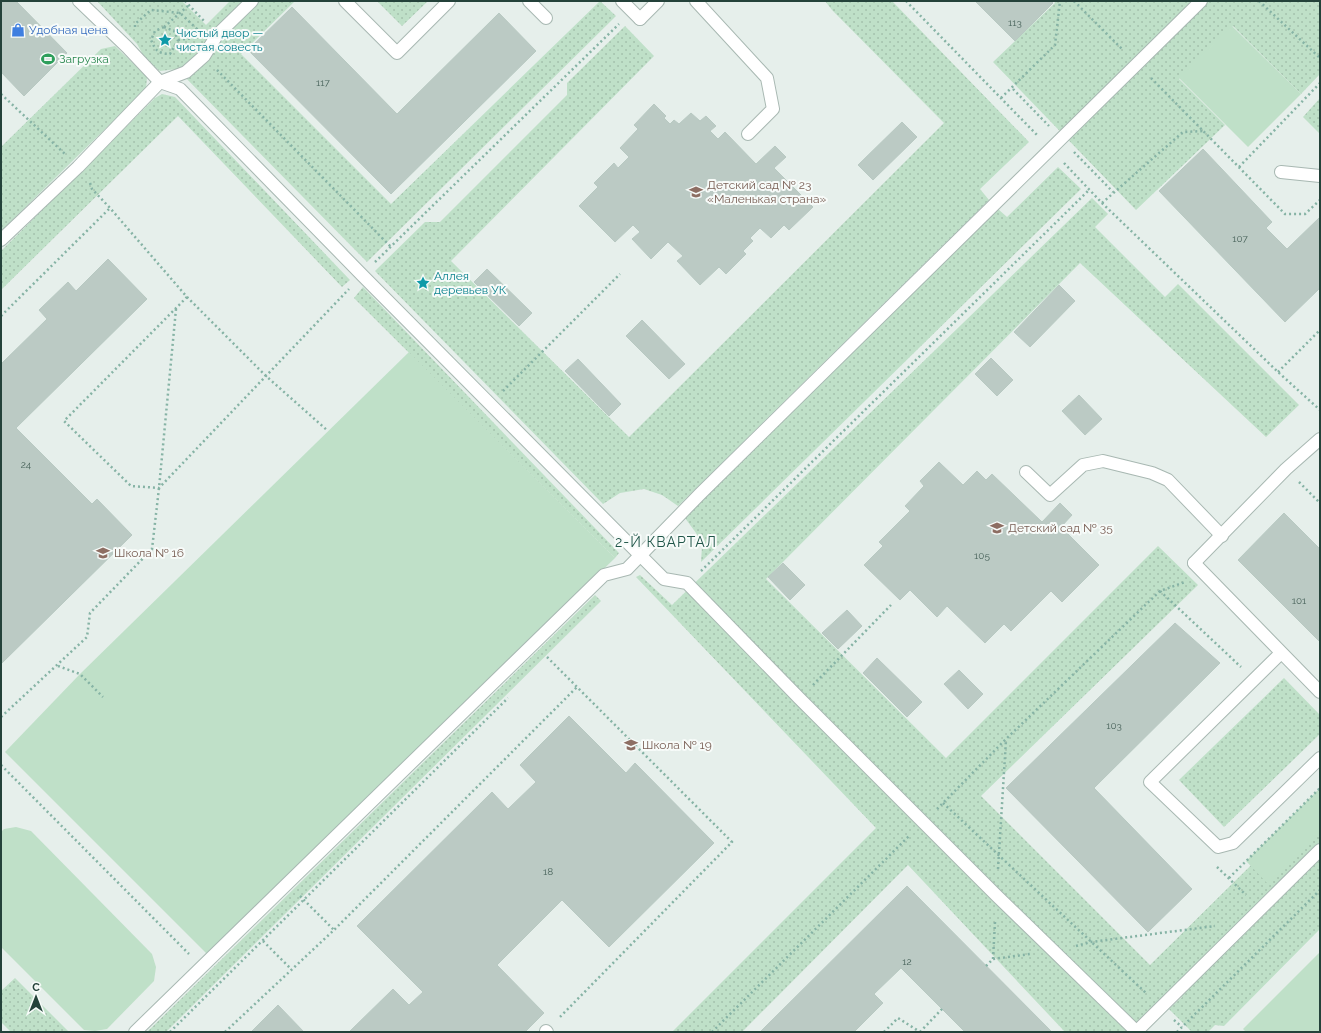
<svg xmlns="http://www.w3.org/2000/svg" width="1321" height="1033" viewBox="0 0 1321 1033" font-family="Raleway,sans-serif">
<style>
.green{fill:url(#green-dots)}
.pitch{fill:#bfe0c8}
.building{fill:#bbcac4;stroke:#b8c9c2}
.lines{fill:none;stroke-linecap:round;stroke-linejoin:round}
.lane-casing{stroke:#a8b8b2;stroke-width:14}
.street-casing{stroke:#a8b8b2;stroke-width:14}
.path{stroke:#86b3a5;stroke-width:2.5;stroke-dasharray:2 3;stroke-linecap:butt}
.lane{stroke:#fff;stroke-width:12}
.street{stroke:#fff;stroke-width:12}
.labels{text-anchor:middle;stroke-width:4;stroke-linejoin:round;paint-order:stroke}
.number-label{font-size:10px;fill:#4a645c}
.shop-label{font-size:12px;fill:#366cbe;stroke:#f7fbf9;text-anchor:start}
.culture-label{font-size:12px;fill:#0d838f;stroke:#f7fbf9;text-anchor:start}
.leisure-label{font-size:12px;fill:#27864d;stroke:#f7fbf9;text-anchor:start}
.education-label{font-size:12px;fill:#785e54;stroke:#f7fbf9;text-anchor:start}
.quarter-label{font-size:14px;letter-spacing:1px;fill:#1f5548;stroke:#f7fbf9}
</style>
<defs>
<pattern id="green-dots" width="8" height="8" patternUnits="userSpaceOnUse"><rect width="8" height="8" fill="#bfe0c8"/><path d="M2 2h.1M6 6h.1" fill="none" stroke="#a4c1ad" stroke-width="1.8" stroke-linecap="round"/></pattern>
</defs>
<rect width="100%" height="100%" fill="#e6efeb"/>
<g class="green">
<polygon points="97,1 182,1 206,25 230,1 295,1 241,54 391,204 600,1 616,16 367,262 177,69 160,71 146,60 137,44"/>
<polygon points="377,1 428,1 402,26"/>
<polygon points="825,1 892,1 1029,142 980,189 989,200 678,506 662,495 644,489 620,493 603,504 375,271 425,222 440,222 567,95 567,83 625,26 654,56 451,261 629,437 944,123 832,10"/>
<polygon points="1054,1 1320,1 1320,74 1301,94 1233,26 1179,79 1225,125 1136,210 993,62 1055,3"/>
<polygon points="115,46 147,77 146,89 1,231 1,147 101,49"/>
<polygon points="162,94 175,97 350,280 342,287 178,116 1,290 1,251 155,98"/>
<polygon points="1320,98 1320,134 1303,117"/>
<polygon points="1058,167 1081,189 701,562 702,546 696,533 685,518 998,209 1007,217"/>
<polygon points="1092,198 1108,214 1095,227 1165,297 1178,284 1299,405 1266,437 1080,263 766,579 946,758 1158,546 1198,585 981,796 1150,965 1320,797 1320,929 1224,1026 1215,1025 1208,1032 1192,1032 1169,1009 1182,997 1173,987 1127,1032 1065,1032 908,865 742,1032 672,1032 876,828 636,577 640,575 672,605"/>
<polygon points="363,287 619,553 615,558 354,298"/>
<polygon points="595,595 601,601 166,1032 147,1032"/>
<polygon points="1284,678 1320,715 1320,734 1224,827 1179,780"/>
<polygon points="15,978 69,1032 11,1032 1,1022 1,991"/>
</g>
<g class="pitch">
<polygon points="1232,26 1301,94 1248,147 1179,78"/>
<polygon points="409,352 615,558 208,955 5,752 80,674"/>
<polygon points="1320,788 1320,832 1267,883 1246,861"/>
<polygon points="16,827 31,831 152,954 156,967 154,981 107,1029 95,1031 84,1030 1,947 1,832 4,829"/>
<polygon points="1320,952 1320,1032 1246,1032 1243,1029"/>
</g>
<g class="building">
<polygon points="1,1 16,1 67,53 24,96 1,72"/>
<polygon points="975,1 1051,1 1053,3 1015,41"/>
<polygon points="292,7 397,114 499,13 536,51 391,194 248,50"/>
<polygon points="654,104 666,116 664,118 670,124 674,120 679,124 691,113 700,121 706,116 716,126 710,131 718,139 725,132 756,164 775,146 786,157 774,168 813,207 789,230 784,225 771,238 760,228 750,238 753,241 743,251 746,254 726,274 719,267 700,285 677,261 683,256 668,242 651,259 632,239 640,232 633,225 615,242 579,206 598,187 594,183 614,163 618,168 629,157 620,148 638,129 634,125"/>
<polygon points="902,122 917,137 873,180 858,165"/>
<polygon points="1203,149 1272,222 1266,228 1287,249 1320,217 1320,288 1285,322 1159,191"/>
<polygon points="108,259 147,299 16,428 92,504 97,499 132,535 1,664 1,364 47,319 39,310 68,282 76,291"/>
<polygon points="487,269 532,313 519,326 474,282"/>
<polygon points="1059,285 1075,301 1030,347 1014,332"/>
<polygon points="642,320 685,364 669,379 626,336"/>
<polygon points="991,358 1013,380 997,396 975,374"/>
<polygon points="578,359 621,404 609,416 565,371"/>
<polygon points="1079,395 1102,419 1085,435 1062,411"/>
<polygon points="939,462 963,485 977,471 986,480 992,474 1042,522 1060,503 1072,515 1061,527 1099,565 1062,602 1051,591 1011,631 1004,624 985,643 947,606 937,617 910,590 900,600 864,565 883,546 879,542 910,511 905,506 924,486 920,481"/>
<polygon points="1284,513 1320,549 1320,642 1238,560"/>
<polygon points="783,563 805,585 790,600 768,577"/>
<polygon points="847,610 862,626 838,649 822,633"/>
<polygon points="1175,623 1220,663 1094,788 1192,889 1148,932 1006,788"/>
<polygon points="877,658 922,702 907,717 863,673"/>
<polygon points="959,670 983,694 968,709 944,684"/>
<polygon points="569,716 626,773 635,763 714,843 609,947 562,900 497,965 544,1013 525,1032 349,1032 393,989 409,1005 423,992 357,926 492,792 508,809 536,782 520,765"/>
<polygon points="907,886 1052,1032 965,1032 901,968 874,994 883,1003 854,1032 760,1032"/>
<polygon points="278,1005 304,1032 251,1032"/>
</g>
<g class="lines">
<g class="lane-casing">
<g id="lane">
<polyline points="345,1 397,53 449,1"/>
<polyline points="529,1 546,18"/>
<polyline points="622,1 640,19"/>
<polyline points="696,1 767,78 773,109 748,134"/>
<polyline points="1281,172 1320,176"/>
<polyline points="1026,472 1050,495 1083,465 1103,461 1152,473 1168,480 1222,536"/>
<polyline points="1194,563 1320,692"/>
<polyline points="1281,653 1150,782 1218,847 1233,843 1320,758"/>
<polyline points="546,1031 547,1032"/>
</g>
</g>
<g class="street-casing">
<g id="street">
<polyline points="79,1 127,47 160,82 180,89 362,275 640,555 664,579 687,583 799,698 997,896 1137,1032"/>
<polyline points="640,19 658,1"/>
<polyline points="1,240 78,167 160,82 186,72 204,56 217,35 252,1"/>
<polyline points="1194,563 1286,469 1320,439"/>
<polyline points="135,1032 604,575 627,569 700,494 1201,1"/>
<polyline points="1136,1032 1320,850"/>
</g>
</g>
<g class="path">
<polyline points="185,1 204,21"/>
<polyline points="906,1 1037,135"/>
<polyline points="1074,1 1123,50"/>
<polyline points="1259,1 1320,58"/>
<polyline points="135,27 135,24 151,10 180,13 197,29 197,31"/>
<path d="M164 27 174 31 178 40 170 54C157 53 156 51 151 40L155 31Z"/>
<polyline points="164,27 189,5"/>
<polyline points="178,40 193,38"/>
<polyline points="217,70 391,247"/>
<polyline points="1151,78 1285,214 1305,214 1320,200"/>
<polyline points="1013,89 1049,126"/>
<polyline points="1,94 65,154"/>
<polyline points="1001,98 1055,45 1060,1"/>
<polyline points="1074,152 1113,192"/>
<polyline points="1064,163 1102,203 1278,372 1320,410"/>
<polyline points="1239,167 1320,83"/>
<polyline points="90,183 92,189 110,208 187,297 266,376 328,431"/>
<polyline points="1102,203 1183,132 1203,131"/>
<polyline points="375,262 619,24"/>
<polyline points="187,297 64,421 131,486 159,488 349,289"/>
<polyline points="1,316 110,208"/>
<polyline points="1278,372 1320,330"/>
<polyline points="503,391 620,274"/>
<polyline points="1299,482 1320,503"/>
<polyline points="701,571 1089,190"/>
<polyline points="1160,591 1241,667"/>
<polyline points="547,657 732,842 559,1018"/>
<polyline points="58,666 80,674 103,697"/>
<polyline points="813,685 891,605"/>
<polyline points="1,717 87,637 90,613 152,549 159,488 176,309"/>
<polyline points="1,765 189,954"/>
<polyline points="943,803 1147,994"/>
<polyline points="937,809 1006,739 1160,591 1185,582"/>
<polyline points="1217,867 1246,895"/>
<polyline points="998,869 1006,740"/>
<polyline points="1229,878 1320,788"/>
<polyline points="300,896 334,930"/>
<polyline points="263,941 291,969"/>
<polyline points="1076,946 1091,942 1215,926"/>
<polyline points="993,959 995,922"/>
<polyline points="986,966 993,959 1030,954"/>
<polyline points="1174,1020 1182,1027"/>
<polyline points="170,1032 508,698"/>
<polyline points="225,1032 334,930 577,687"/>
<polyline points="712,1032 910,835"/>
<polyline points="884,1032 898,1018 920,1032"/>
<polyline points="920,1032 942,1009"/>
<polyline points="1177,1032 1320,890"/>
</g>
<use href="#lane" class="lane"/>
<use href="#street" class="street"/>
</g>
<defs>
<g id="shop-bare" transform="scale(1.08)"><path d="M-5-2.5h2.3a2.7 3.5 0 0 1 5.4 0H5L5.5 6h-11ZM-1.5-2.5h3a1.5 2.3 0 0 0-3 0Z" fill="#3f7fe0" stroke="#f7fbf9" stroke-width="2.5" paint-order="stroke"/></g>
<g id="sight-bare" transform="scale(1.08)"><path d="M0-6L1.8-2.2L6-1.7L2.9 1.2L3.7 5.4L0 3.3L-3.7 5.4L-2.9 1.2L-6-1.7L-1.8-2.2Z" fill="#0f9aa8" stroke="#f7fbf9" stroke-width="2.5" paint-order="stroke"/></g>
<g id="stadium-bare" transform="scale(1.08)"><path d="M0-5a6.5 5 0 1 0 0 10a6.5 5 0 1 0 0-10ZM-3.5-1.8h7v3.6h-7Z" fill="#2e9e5b" stroke="#f7fbf9" stroke-width="2.5" paint-order="stroke"/></g>
<g id="school-bare" transform="scale(1.08)"><path d="M0-5L7-2L0 1L-7-2ZM-4 1L0 2.5L4 1V4Q0 6-4 4Z" fill="#8d6e63" stroke="#f7fbf9" stroke-width="2.5" paint-order="stroke"/></g>
</defs>
<g fill-rule="evenodd">
<use href="#shop-bare" x="18" y="30"/>
<use href="#sight-bare" x="165" y="40"/>
<use href="#stadium-bare" x="48" y="59"/>
<use href="#school-bare" x="696" y="192"/>
<use href="#sight-bare" x="423" y="283"/>
<use href="#school-bare" x="997" y="528"/>
<use href="#school-bare" x="103" y="553"/>
<use href="#school-bare" x="631" y="745"/>
</g>
<g class="labels">
<g class="number-label">
<text x="1015" y="26">113</text>
<text x="323" y="86">117</text>
<text x="1240" y="242">107</text>
<text x="26" y="468">24</text>
<text x="982" y="559">105</text>
<text x="1299" y="604">101</text>
<text x="1114" y="729">103</text>
<text x="548" y="875">18</text>
<text x="907" y="965">12</text>
</g>
<g class="shop-label">
<text x="29" y="34">Удобная цена</text>
</g>
<g class="culture-label">
<text x="176" y="37">Чистый двор —<tspan x="176" dy="14">чистая совесть</tspan></text>
<text x="434" y="280">Аллея<tspan x="434" dy="14">деревьев УК</tspan></text>
</g>
<g class="leisure-label">
<text x="59" y="63">Загрузка</text>
</g>
<g class="education-label">
<text x="707" y="189">Детский сад № 23<tspan x="707" dy="14">«Маленькая страна»</tspan></text>
<text x="1008" y="532">Детский сад № 35</text>
<text x="114" y="557">Школа № 16</text>
<text x="642" y="749">Школа № 19</text>
</g>
<g class="quarter-label">
<text x="666" y="547">2-Й КВАРТАЛ</text>
</g>
</g>
<rect width="1321" height="1033" fill="none" stroke="#24423a" stroke-width="4"/>
<g transform="translate(36 997)" stroke="#f7fbf9" stroke-width="3" paint-order="stroke">
<path d="M0-3L7 15L0 10L-7 15Z" fill="#24423a"/>
<text y="-6" font-size="11" font-weight="bold" text-anchor="middle" fill="#24423a">С</text>
</g>
</svg>
